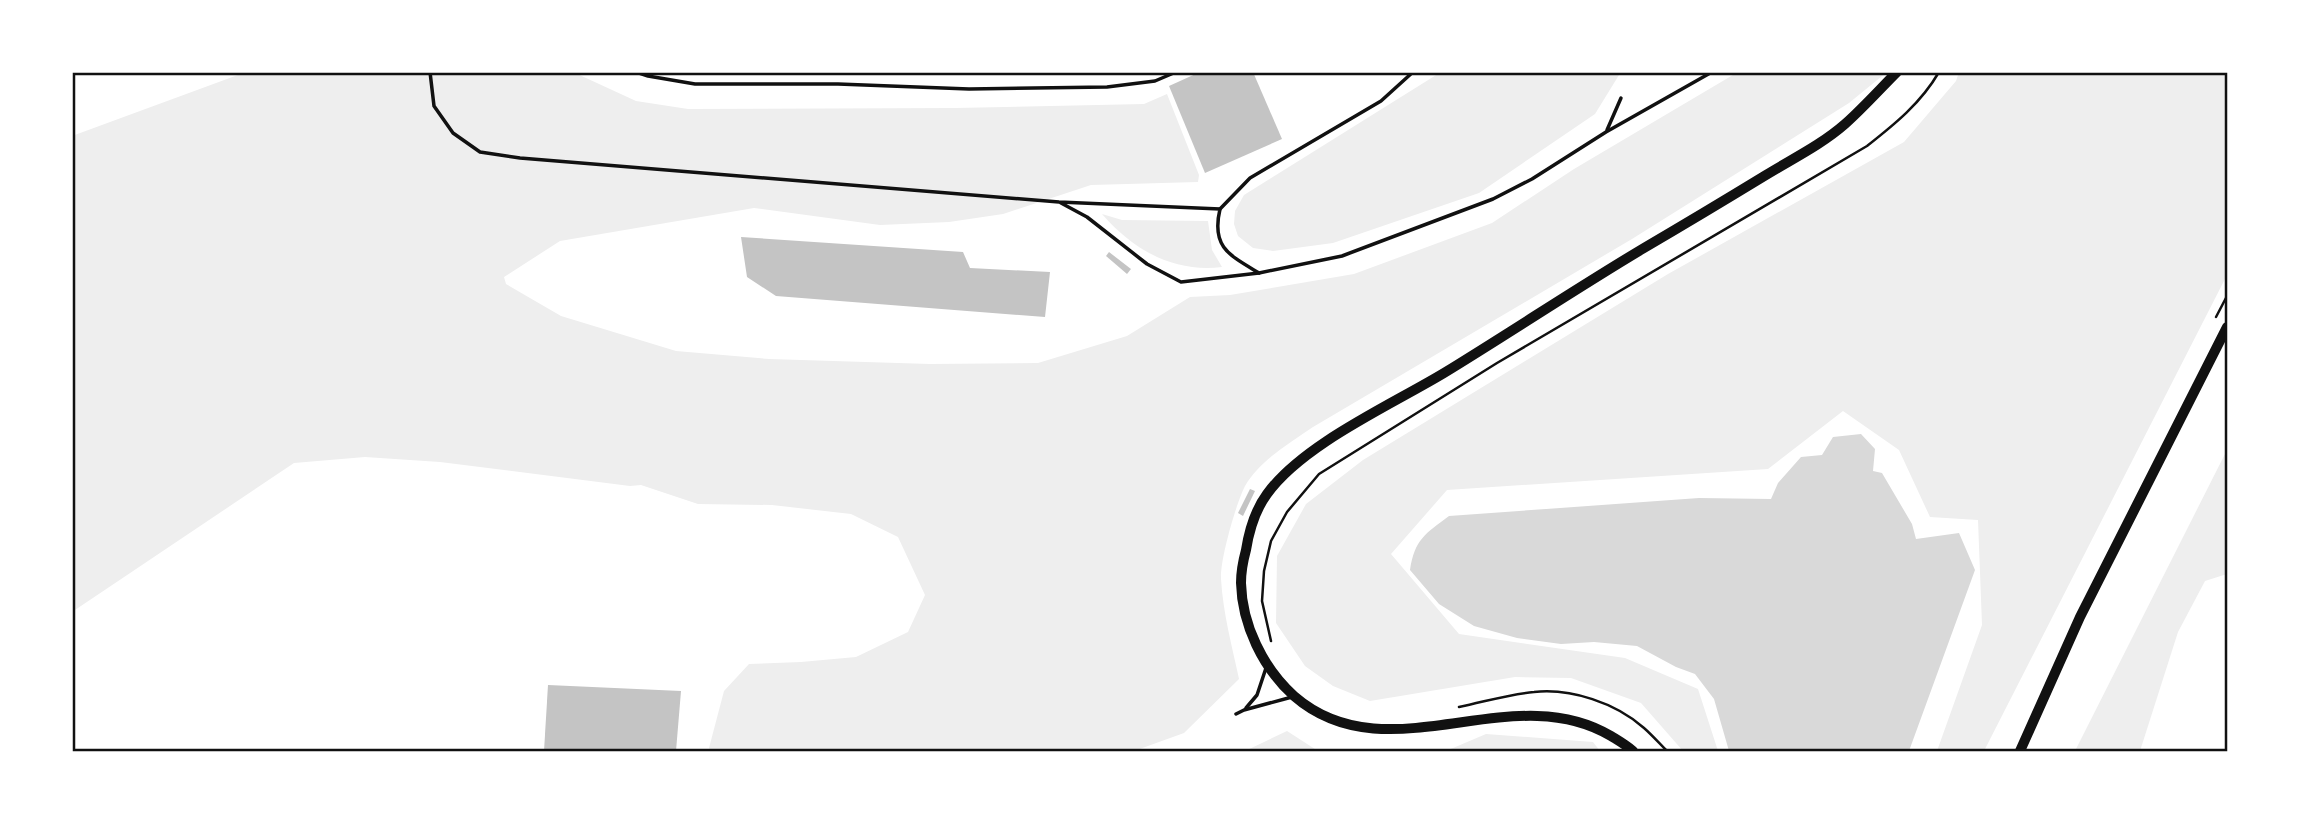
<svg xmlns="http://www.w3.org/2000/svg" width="2299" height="823" viewBox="0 0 2299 823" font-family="Signika,sans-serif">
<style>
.green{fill:#eee}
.water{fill:#d9d9d9}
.building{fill:#c4c4c4}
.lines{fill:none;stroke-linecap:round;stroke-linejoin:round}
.path{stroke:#111;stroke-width:2.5}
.service{stroke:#111;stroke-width:3.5}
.secondary{stroke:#111;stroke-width:10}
.neatline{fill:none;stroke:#111;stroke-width:2.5}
</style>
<rect width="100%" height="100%" fill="#fff"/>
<g class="green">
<path d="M246 72H573L636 101 688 109 955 108 1144 104 1167 94 1199 175 1198 182 1091 185 1003 214 949 222 880 225 754 208 560 241 504 277 506 284 561 316 676 351 769 359 930 364 1038 363 1127 336 1190 297 1230 295 1354 274 1492 223 1574 169 1738 72H1887L1849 103 1632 239 1313 427C1290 443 1260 460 1245 486 1236 504 1220 559 1221 579 1223 613 1232 646 1239 679L1184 733 1134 751H711L709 748 724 691 749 664 801 662 856 657 908 632 925 595 898 537 851 514 772 505 698 504 641 485 630 486 440 462 365 457 294 463 72 612V136Z"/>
<polygon points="1441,72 1610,72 1619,75 1595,114 1479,193 1333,243 1273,251 1253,248 1238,236 1234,224 1235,211 1244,195"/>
<polygon points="1959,72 2227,72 2227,275 1984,751 1937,751 1982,625 1978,520 1930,517 1899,450 1843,411 1768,469 1447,490 1391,554 1459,634 1625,658 1698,689 1718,751 1683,751 1641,703 1571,678 1515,677 1370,701 1333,686 1305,666 1276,623 1277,556 1306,504 1363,460 1668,274 1904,142 1956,81"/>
<path d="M1102 214 1122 220 1208 221 1212 250 1222 267C1174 273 1133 250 1102 214Z"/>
<polygon points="2227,450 2227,574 2205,581 2178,632 2140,751 2075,751"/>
<polygon points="1287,731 1318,751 1245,751"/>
<polygon points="1486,734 1593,742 1600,751 1446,751"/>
</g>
<path class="water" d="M1861 434 1875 449 1873 471 1882 473 1912 524 1916 539 1959 533 1975 570 1909 751H1729L1714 699 1695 674 1676 667 1637 646 1594 642 1561 644 1517 638 1474 626 1439 604 1410 570C1415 539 1425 534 1449 516L1699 498 1771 499 1778 483 1801 457 1822 455 1833 437Z"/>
<g class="building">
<polygon points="1200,72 1253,72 1282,139 1205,173 1169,86"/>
<polygon points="741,237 963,252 970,268 1050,272 1045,317 776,296 747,277"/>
<polygon points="1109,252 1131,269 1127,274 1106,256"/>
<polygon points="1250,489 1255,491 1243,516 1238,513"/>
<polygon points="548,685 681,691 676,751 544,751"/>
</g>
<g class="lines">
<g class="path">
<polyline points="2216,317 2227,296"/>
<path d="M1271 641 1262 601 1264 571 1271 541 1287 512 1319 474 1497 363 1867 146C1895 124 1921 103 1939 72"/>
<path d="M1459 707C1484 702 1509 694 1534 692 1571 688 1616 703 1644 728 1652 735 1659 743 1667 751"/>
</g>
<g class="service">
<path d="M430 72 434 106 453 133 480 152 520 158 1059 202 1220 209C1211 247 1229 255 1259 273"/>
<polyline points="636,72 648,76 695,84 838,84 969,89 1107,87 1155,81 1176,72"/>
<polyline points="1607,130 1621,98"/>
<polyline points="1061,203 1087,217 1147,264 1181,282 1259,273 1342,256 1493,199 1532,179 1606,132 1712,72"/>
<polyline points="1220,209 1250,178 1381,101 1413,72"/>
<polyline points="1246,708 1257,695 1266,668"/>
<polyline points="1236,714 1244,710 1292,697"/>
</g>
<g class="secondary">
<path d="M1633 751C1626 745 1619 741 1611 736 1511 676 1387 777 1294 696 1263 668 1242 625 1241 583 1241 572 1243 561 1246 550 1249 531 1256 509 1267 494 1303 444 1391 405 1444 373 1511 332 1577 288 1644 248 1685 224 1725 200 1766 175 1792 159 1821 145 1845 124 1863 108 1880 89 1897 72"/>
<polyline points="2020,751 2080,617 2227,327"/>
</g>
</g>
<rect width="2299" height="823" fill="none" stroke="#ffffff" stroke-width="147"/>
<rect x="74" y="74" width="2152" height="676" class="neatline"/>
</svg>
